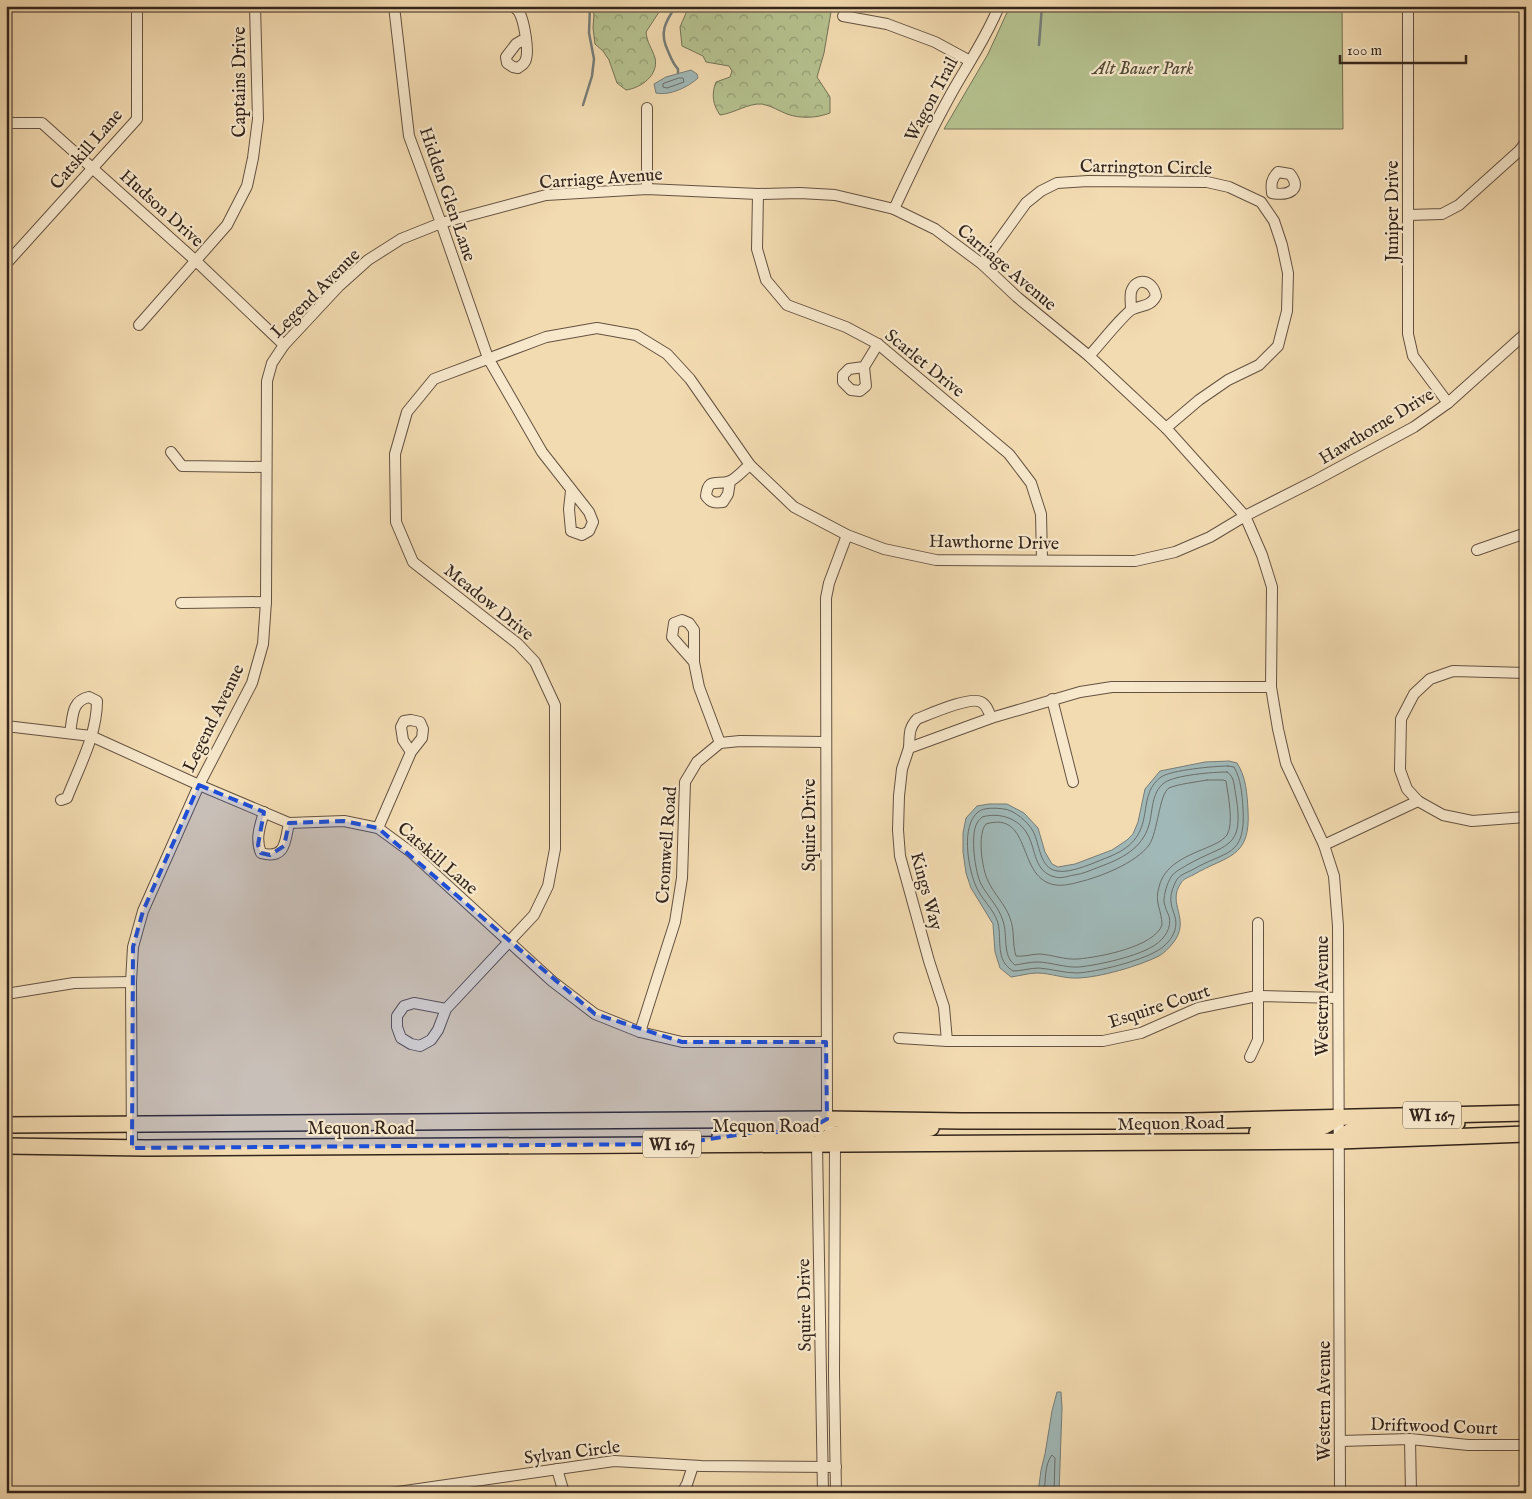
<svg xmlns="http://www.w3.org/2000/svg" width="1532" height="1499" viewBox="0 0 1532 1499" font-family="'IM FELL English',serif">
<style>
.forest{fill:url(#forest-crowns);stroke:#747356}
.green{fill:#b5c18f;stroke:#747356}
.water{fill:#a0b8b7;stroke:#757d79}
.lines{fill:none;stroke-linecap:round;stroke-linejoin:round}
.shore{stroke:#6a6e6a;stroke-width:1}
.stream{stroke:#757d79;stroke-width:2.5}
.minor-casing{stroke:#645241;stroke-width:12}
.primary-casing{stroke:#34251c;stroke-width:18}
.minor{stroke:#f7e8cc;stroke-width:10}
.primary{stroke:#f3dbb1;stroke-width:15}
.marked{fill:#1d4ed8;fill-opacity:0.2;stroke:#1d4ed8;stroke-width:4;stroke-dasharray:10 6;stroke-linejoin:round}
.labels{text-anchor:middle;stroke-width:4.5;stroke-linejoin:round;paint-order:stroke}
.shield{fill:#f7e8cc;stroke:#6e6051;stroke-width:1}
.shield-label{font-size:16px;font-weight:bold;fill:#34251c}
.park-label{font-size:18px;font-style:italic;fill:#544c39;stroke:#f7e8cc}
.street-label{font-size:18px;fill:#34251c;stroke:#f7e8cc}
</style>
<defs>
<pattern id="forest-crowns" width="20" height="18" patternUnits="userSpaceOnUse" patternTransform="scale(1.25)"><rect width="20" height="18" fill="#b5c18f"/><path d="M2 6a3 3 0 1 1 6 0M12 15a3 3 0 1 1 6 0" fill="none" stroke="#949d74"/></pattern>
</defs>
<rect width="100%" height="100%" fill="#f3dbb1"/>
<filter id="stains"><feTurbulence type="fractalNoise" baseFrequency=".004" numOctaves="4"/><feColorMatrix values="0 0 0 0 .2 0 0 0 0 .09 0 0 0 0 .02 0 0 0 .5 -.17"/></filter>
<radialGradient id="worn" r=".72"><stop offset=".6" stop-color="#630" stop-opacity="0"/><stop offset="1" stop-color="#630" stop-opacity=".3"/></radialGradient>
<g class="forest">
<path d="M588 6H663L646 32C647 43 652 48 655 58 659 75 641 88 626 90L617 83 609 60 603 51 595 44 593 28 594 14Z"/>
<path d="M689 6H832L824 53 817 77 830 97V113C817 118 801 119 787 114 779 111 772 106 762 104 748 103 735 113 720 115 713 105 711 94 716 82L730 77 732 71 729 66 706 62 703 56 682 46 680 27Z"/>
</g>
<polygon class="green" points="1010,6 1342,6 1343,129 944,129 988,54"/>
<g class="water">
<path d="M691 70 697 74 698 78C688 87 670 96 656 93L654 84 666 77Z"/>
<path d="M1229 761 1237 763C1246 777 1247 793 1248 810 1251 859 1227 855 1193 875 1189 877 1183 879 1181 883 1166 904 1192 919 1173 943 1169 948 1164 953 1159 956 1139 966 1101 977 1079 978 1064 979 1051 973 1037 973 1029 973 1019 976 1011 977L1000 968 995 952 993 924 971 888 966 873 963 852V833L966 818 977 806 989 804H1007L1024 813 1038 828 1045 852 1052 864 1058 867 1075 864 1112 850 1127 840 1133 834 1138 822 1145 789 1160 771 1205 762Z"/>
<polygon points="1057,1392 1061,1392 1062,1408 1059,1493 1038,1493 1041,1470 1045,1454 1052,1411"/>
</g>
<g class="lines">
<g class="shore">
<polygon points="679,78 683,78 684,82 667,88 663,87 663,84"/>
<path d="M1228 766 1234 767C1241 779 1242 794 1243 808 1246 858 1226 850 1192 870 1186 873 1179 875 1176 881 1173 887 1170 895 1171 902 1171 907 1174 912 1175 917 1179 931 1169 944 1157 951 1140 961 1097 972 1077 973 1064 973 1052 969 1039 968 1031 968 1021 971 1013 971 995 960 1002 941 998 923 994 909 980 898 975 884 968 866 961 826 978 812 984 807 997 808 1004 809 1014 810 1028 822 1033 831 1040 844 1039 868 1057 871 1071 874 1098 861 1111 856 1161 835 1133 798 1161 777 1171 770 1215 766 1228 766Z"/>
<path d="M1227 772C1235 776 1234 788 1236 796 1245 851 1225 843 1187 865 1181 869 1175 871 1171 877 1167 884 1164 893 1164 902 1165 907 1167 912 1169 916 1172 928 1165 938 1155 945 1139 956 1099 965 1079 967 1065 968 1051 962 1037 962 1030 962 1022 964 1015 965 1002 956 1008 935 1003 921 999 907 988 897 981 884 975 872 970 835 977 823 978 820 981 819 982 817 999 812 1019 818 1028 835 1036 850 1034 872 1055 877 1061 879 1068 876 1074 875 1083 874 1091 870 1099 867 1121 859 1142 849 1149 825 1153 811 1151 793 1164 783 1174 775 1214 772 1227 772Z"/>
<path d="M1207 780H1223L1226 781C1228 795 1234 823 1227 835 1224 839 1219 842 1215 844 1194 854 1165 861 1159 887 1154 903 1162 910 1162 925 1154 947 1100 957 1078 959 1065 960 1053 955 1040 954 1032 954 1024 957 1016 956 1012 944 1015 930 1010 918 1005 904 994 894 988 881 982 869 977 834 986 824 1033 810 1016 880 1056 885 1063 886 1072 884 1079 882 1100 877 1136 863 1149 845 1158 832 1159 794 1169 788 1178 784 1197 782 1207 780Z"/>
<path d="M1044 1493C1046 1481 1044 1465 1052 1455L1055 1458 1054 1493"/>
</g>
<g class="stream">
<path d="M676 6C665 22 659 33 668 51 671 58 673 64 678 69V73"/>
<polyline points="1039,45 1042,6"/>
<polyline points="583,105 592,76 594,59 589,33 590,6"/>
</g>
<g class="minor-casing">
<g id="minor">
<polyline points="394,6 409,136 441,223 488,358 542,452 589,512 593,522 589,531 582,535 571,531 569,509 571,491"/>
<path d="M513 6C515 8 517 9 519 12 524 20 529 50 526 59 525 64 522 65 518 68L513 67 507 63 506 57 516 44 526 38"/>
<polyline points="1408,6 1408,334 1413,356 1448,403"/>
<polyline points="843,16 887,24 935,42 970,61"/>
<polyline points="647,108 647,189"/>
<polyline points="6,123 42,123 196,261 284,345"/>
<path d="M1278 172 1290 174C1303 190 1288 196 1272 193 1271 184 1271 179 1278 172Z"/>
<polyline points="758,194 757,249 766,280 787,305 846,327 878,344 1009,454 1031,483 1041,514 1042,560"/>
<path d="M894 209C912 170 930 132 951 94 967 65 987 37 999 6"/>
<polyline points="1408,215 1442,214 1459,205 1519,151 1526,142"/>
<polyline points="6,264 137,119 137,6"/>
<polyline points="982,264 1026,203 1041,191 1057,183 1088,181 1207,182 1229,187 1261,202 1274,221 1282,245 1288,273 1287,311 1278,346 1259,365 1228,380 1199,400 1166,428"/>
<polyline points="139,325 227,225 247,186 253,158 258,119 255,6"/>
<path d="M1089 356C1097 348 1125 312 1133 309 1143 305 1151 306 1156 296 1153 280 1136 276 1131 292 1130 298 1131 304 1131 309"/>
<polyline points="864,367 849,369 843,375 843,382 851,390 860,391 866,386 864,367 878,344"/>
<polyline points="171,452 182,466 265,467"/>
<path d="M730 481 728 494 723 502C715 503 711 503 706 496 708 476 718 486 730 481 737 478 744 469 750 465"/>
<polyline points="1477,550 1526,533"/>
<polyline points="181,603 266,602"/>
<polyline points="694,662 672,637 674,623 682,620 689,623 694,630 694,662 699,687 720,743"/>
<polyline points="1526,673 1453,671 1430,679 1414,694 1401,719 1400,770 1407,789 1418,801 1443,815 1472,821 1526,817"/>
<polyline points="1052,699 1073,782"/>
<polyline points="6,726 91,736 199,785 289,823 344,821 378,828 412,853 552,981 595,1014 640,1032 682,1042 826,1042"/>
<path d="M909 748C910 735 908 729 917 719 930 714 970 696 981 702 987 705 989 712 991 718"/>
<path d="M61 800 67 798C79 767 97 735 97 701L89 697C71 701 73 717 70 733"/>
<path d="M264 812C260 826 255 839 261 853 286 860 285 841 289 823"/>
<polyline points="378,828 411,752 422,738 423,729 420,722 411,720 404,721 401,727 403,740 411,752"/>
<polyline points="1324,845 1418,801"/>
<polyline points="6,994 74,983 131,982"/>
<polyline points="446,1009 414,1003 404,1006 397,1016 397,1027 401,1038 411,1044 420,1046 431,1040 438,1030 446,1009 534,915 548,886 555,849 555,705 535,662 518,644 413,562 396,522 395,454 407,412 434,379 546,337 597,328 636,335 667,354 690,379 750,465 794,507 847,535 884,549 936,560 1135,561 1175,552 1210,537 1245,516 1316,480 1414,427 1448,403 1526,333"/>
<polyline points="640,1032 675,922 682,878 685,782 697,762 720,743 740,741 825,742"/>
<polyline points="899,1038 947,1041 1103,1041 1141,1033 1198,1008 1257,996 1338,998"/>
<polyline points="947,1041 944,1007 929,961 900,856 898,830 899,796 902,769 909,748 991,718 1080,692 1112,687 1271,687"/>
<polyline points="1250,1057 1258,1040 1258,923"/>
<polyline points="820,1138 817,1144 823,1493"/>
<polyline points="132,1148 131,982 133,947 143,911 199,785 252,683 263,644 266,602 267,381 272,363 284,345 339,286 368,260 401,239 441,223 546,195 647,189 758,194 800,193 835,195 894,209 935,229 982,264 1017,297 1089,356 1166,428 1245,516 1262,555 1272,587 1271,687 1278,729 1286,764 1324,845 1334,876 1338,926 1340,1493"/>
<polyline points="1410,1439 1411,1493"/>
<polyline points="1340,1441 1410,1439 1468,1445 1526,1445"/>
<polyline points="557,1469 564,1493"/>
<polyline points="313,1493 391,1493 614,1461 701,1466 836,1467"/>
<polyline points="682,1493 687,1484 693,1466"/>
<polyline points="836,1493 834,1374 835,1145 827,1119 826,598 829,583 847,535"/>
</g>
</g>
<g class="primary-casing">
<g id="primary">
<polyline points="6,1125 827,1119 962,1121 1191,1121 1526,1113"/>
<path d="M1257 1132C1267 1131 1276 1130 1285 1130 1305 1128 1324 1133 1338 1116"/>
<polyline points="720,1136 756,1132 804,1132 814,1129 827,1119"/>
<polyline points="1339,1140 1345,1134 1355,1129 1425,1127 1457,1123"/>
<path d="M818 1144C838 1125 871 1134 896 1132 908 1132 920 1130 931 1128"/>
<polyline points="6,1146 146,1148 1339,1141 1526,1134"/>
</g>
</g>
<use href="#minor" class="minor"/>
<use href="#primary" class="primary"/>
</g>
<path class="marked" d="M199 785 264 812 258 845 261 853 270 855 284 846 289 823 344 821 378 828 595 1014 682 1042H826L827 1119 804 1132H756L677 1144 132 1148 133 947 143 911Z"/>
<g class="labels">
<g class="shield">
<rect x="1403" y="1101.5" width="58" height="27" rx="4"/>
<rect x="643" y="1130.5" width="58" height="27" rx="4"/>
</g>
<g class="shield-label">
<text x="1432" y="1121">WI 167</text>
<text x="672" y="1150">WI 167</text>
</g>
<g class="park-label">
<text x="1143" y="74">Alt Bauer Park</text>
</g>
<g class="street-label">
<text transform="translate(239 82) rotate(-90)" y="6">Captains Drive</text>
<text transform="translate(931 99) rotate(-62)" y="6">Wagon Trail</text>
<text transform="translate(86 149) rotate(-49)" y="6">Catskill Lane</text>
<text transform="translate(1146 167) rotate(1)" y="6">Carrington Circle</text>
<text transform="translate(601 178) rotate(-4)" y="6">Carriage Avenue</text>
<text transform="translate(448 194) rotate(71)" y="6">Hidden Glen Lane</text>
<text transform="translate(162 208) rotate(42)" y="6">Hudson Drive</text>
<text transform="translate(1392 211) rotate(-90)" y="6">Juniper Drive</text>
<text transform="translate(1007 267) rotate(40)" y="6">Carriage Avenue</text>
<text transform="translate(315 293) rotate(-45)" y="6">Legend Avenue</text>
<text transform="translate(925 363) rotate(39)" y="6">Scarlet Drive</text>
<text transform="translate(1376 426) rotate(-31)" y="6">Hawthorne Drive</text>
<text transform="translate(994 542) rotate(1)" y="6">Hawthorne Drive</text>
<text transform="translate(489 602) rotate(39)" y="6">Meadow Drive</text>
<text transform="translate(213 718) rotate(-64)" y="6">Legend Avenue</text>
<text transform="translate(809 825) rotate(-90)" y="6">Squire Drive</text>
<text transform="translate(666 845) rotate(-86)" y="6">Cromwell Road</text>
<text transform="translate(438 858) rotate(41)" y="6">Catskill Lane</text>
<text transform="translate(927 891) rotate(75)" y="6">Kings Way</text>
<text transform="translate(1322 996) rotate(-90)" y="6">Western Avenue</text>
<text transform="translate(1159 1006) rotate(-18)" y="6">Esquire Court</text>
<text transform="translate(1171 1123) rotate(-1)" y="6">Mequon Road</text>
<text x="766" y="1132">Mequon Road</text>
<text x="361" y="1134">Mequon Road</text>
<text transform="translate(804 1305) rotate(-91)" y="6">Squire Drive</text>
<text transform="translate(1324 1401) rotate(-90)" y="6">Western Avenue</text>
<text transform="translate(1434 1426) rotate(2)" y="6">Driftwood Court</text>
<text transform="translate(572 1452) rotate(-7)" y="6">Sylvan Circle</text>
</g>
</g>
<rect width="1532" height="1499" fill="none" stroke="#f3dbb1" stroke-width="25"/>
<rect x="8" y="8" width="1517" height="1484" fill="none" stroke="#34251c" stroke-width="2.5"/>
<rect x="12" y="12" width="1507" height="1474" fill="none" stroke="#34251c"/>
<path d="M1340 55v8h126v-8" fill="none" stroke="#34251c" stroke-width="2.5"/>
<text x="1347" y="55" font-size="15" fill="#34251c" stroke="#f7e8cc" stroke-width="4" paint-order="stroke">100 m</text>
<rect width="100%" height="100%" filter="url(#stains)"/>
<rect width="100%" height="100%" fill="url(#worn)"/>
</svg>
